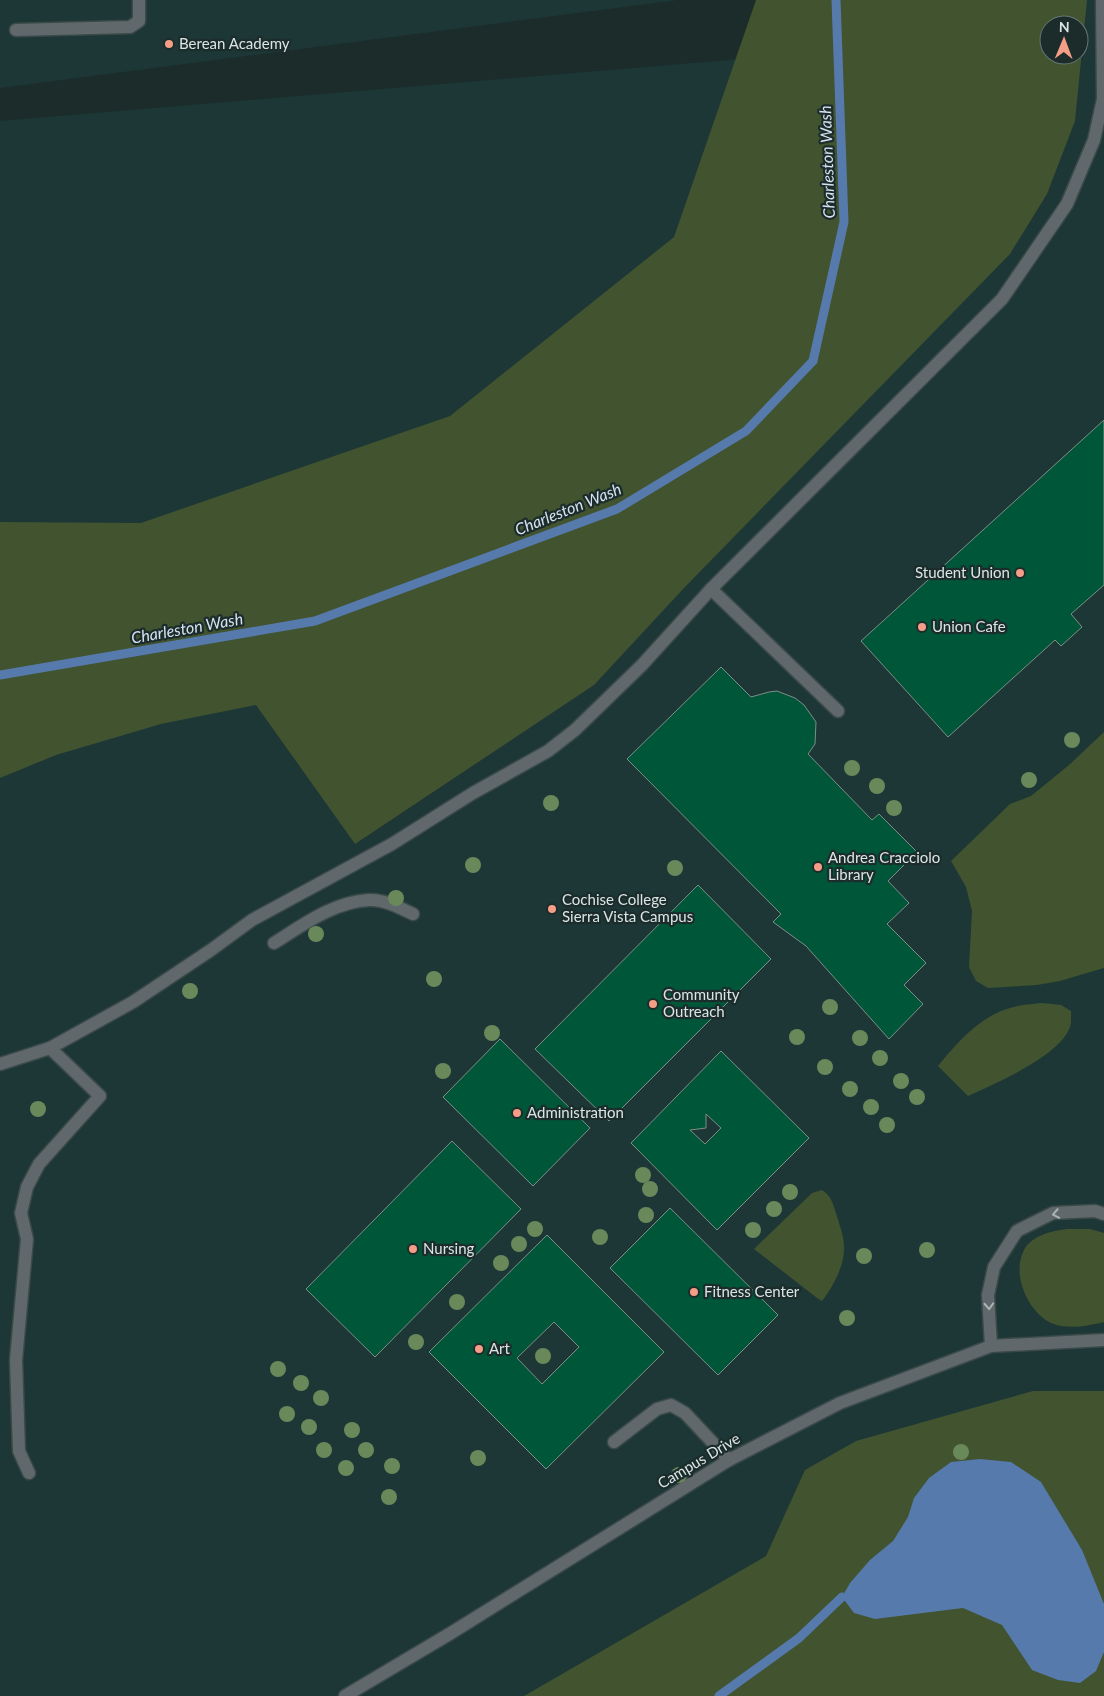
<svg xmlns="http://www.w3.org/2000/svg" width="1104" height="1696" viewBox="0 0 1104 1696" font-family="Lato,sans-serif">
<style>
.built{fill:#1d3737;fill-rule:evenodd}
.green{fill:#41532f;fill-rule:evenodd}
.water{fill:#567aac}
.lines{fill:none;stroke-linecap:round;stroke-linejoin:round}
.stream{stroke:#567aac;stroke-width:9}
.building{fill:#005639;stroke:#7f8e86;fill-rule:evenodd}
.lane-casing{stroke:#3a4a49;stroke-width:15}
.street-casing{stroke:#3a4a49;stroke-width:15}
.lane{stroke:#61686b;stroke-width:12}
.street{stroke:#61686b;stroke-width:12}
.tree{fill:#6a895b}
.oneway{stroke:#aab3b4}
.poi-dot{fill:#f49e87;stroke:#1b2c2b;stroke-width:2}
.labels{text-anchor:middle;stroke-width:4.5;stroke-linejoin:round;paint-order:stroke}
.poi-label{font-size:15px;fill:#dbe5e5;stroke:#1b2c2b;text-anchor:start}
.street-label{font-size:15px;fill:#dbe5e5;stroke:#1b2c2b}
.water-label{font-size:16px;font-style:italic;fill:#d7e2f1;stroke:#1b2c2b}
</style>
<rect width="100%" height="100%" fill="#1b2c2b"/>
<g class="built">
<polygon points="0,0 678,0 0,88"/>
<path d="M882 0H1104V1696H0V121L882 47ZM1049 25H1079V55H1049Z"/>
</g>
<g class="green">
<path d="M756 0H1087L1075 121 1047 194 1010 254 685 587 594 685 355 844 256 705 161 724 56 755 0 778V522L141 523 450 416 674 237ZM1049 25H1079V55H1049Z"/>
<polygon points="1104,732 1104,968 1060,981 1037,985 988,988 976,981 969,967 972,911 966,887 951,861 1010,804 1031,796 1069,765"/>
<path d="M1042 1003 1061 1005 1071 1011C1071 1015 1071 1020 1071 1023 1066 1054 994 1084 968 1096L938 1066C959 1040 984 1012 1018 1006 1026 1004 1034 1004 1042 1003Z"/>
<path d="M822 1190C832 1196 833 1205 837 1216 840 1227 845 1239 844 1251 843 1268 833 1287 822 1301L817 1298 754 1249 812 1193Z"/>
<path d="M1067 1229H1090L1104 1233V1322C1088 1326 1067 1330 1051 1323 1028 1312 1011 1274 1024 1250 1032 1235 1052 1231 1067 1229Z"/>
<polygon points="1033,1391 1104,1391 1104,1696 524,1696 766,1556 805,1470 856,1441"/>
</g>
<polygon class="water" points="980,1459 1011,1462 1041,1482 1082,1550 1104,1604 1104,1652 1096,1671 1080,1683 1058,1680 1032,1670 1002,1625 963,1608 875,1619 854,1613 842,1597 850,1583 870,1560 893,1541 908,1517 914,1498 929,1478 951,1462"/>
<g class="lines">
<g class="stream">
<polyline points="0,675 315,621 617,509 746,431 813,361 844,222 836,0"/>
<polyline points="719,1696 799,1638 842,1597"/>
</g>
</g>
<g class="building">
<polygon points="1104,420 1104,585 1071,614 1082,627 1061,646 1055,640 948,737 861,641"/>
<polygon points="721,667 751,697 769,692 777,691 795,698 804,705 816,722 815,744 808,754 872,820 879,814 917,852 888,881 909,903 887,924 926,963 904,985 923,1004 889,1039 806,946 773,922 781,914 627,759"/>
<polygon points="698,885 771,959 609,1121 535,1049"/>
<polygon points="500,1039 590,1128 533,1186 443,1097"/>
<path d="M721 1051 809 1138 717 1230 631 1143ZM706 1114 721 1128 705 1144 690 1130 706 1128Z"/>
<polygon points="452,1141 521,1209 375,1357 306,1289"/>
<polygon points="670,1208 778,1315 718,1375 610,1268"/>
<path d="M547 1235 664 1352 546 1469 429 1352ZM554 1322 579 1347 542 1384 517 1358Z"/>
</g>
<g class="lines">
<g class="lane-casing">
<g id="lane">
<polyline points="16,30 130,27 139,21 139,0"/>
<polyline points="711,589 838,711"/>
<path d="M274 943C303 925 333 902 369 900 384 899 400 908 413 914"/>
<polyline points="991,1346 988,1295 994,1267 1017,1231 1053,1213 1095,1211 1104,1214"/>
<polyline points="614,1442 657,1409 671,1405 685,1413 729,1460"/>
<polyline points="29,1473 19,1451 16,1360 27,1239 21,1213 27,1187 39,1164 100,1096 50,1048"/>
</g>
</g>
<g class="street-casing">
<g id="street">
<polyline points="0,1064 50,1048 133,1002 211,950 252,920 392,844 473,793 548,751 575,730 642,665 711,589 1002,299 1067,204 1094,140 1103,99 1102,0"/>
<polyline points="345,1696 451,1633 729,1460 840,1403 991,1346 1104,1340"/>
</g>
</g>
<use href="#lane" class="lane"/>
<use href="#street" class="street"/>
</g>
<g class="tree">
<circle cx="1072" cy="740" r="8"/>
<circle cx="852" cy="768" r="8"/>
<circle cx="1029" cy="780" r="8"/>
<circle cx="877" cy="786" r="8"/>
<circle cx="551" cy="803" r="8"/>
<circle cx="894" cy="808" r="8"/>
<circle cx="473" cy="865" r="8"/>
<circle cx="675" cy="868" r="8"/>
<circle cx="396" cy="898" r="8"/>
<circle cx="316" cy="934" r="8"/>
<circle cx="434" cy="979" r="8"/>
<circle cx="190" cy="991" r="8"/>
<circle cx="830" cy="1007" r="8"/>
<circle cx="492" cy="1033" r="8"/>
<circle cx="797" cy="1037" r="8"/>
<circle cx="860" cy="1038" r="8"/>
<circle cx="880" cy="1058" r="8"/>
<circle cx="825" cy="1067" r="8"/>
<circle cx="443" cy="1071" r="8"/>
<circle cx="901" cy="1081" r="8"/>
<circle cx="850" cy="1089" r="8"/>
<circle cx="917" cy="1097" r="8"/>
<circle cx="871" cy="1107" r="8"/>
<circle cx="38" cy="1109" r="8"/>
<circle cx="887" cy="1125" r="8"/>
<circle cx="643" cy="1175" r="8"/>
<circle cx="650" cy="1189" r="8"/>
<circle cx="790" cy="1192" r="8"/>
<circle cx="774" cy="1209" r="8"/>
<circle cx="646" cy="1215" r="8"/>
<circle cx="535" cy="1229" r="8"/>
<circle cx="753" cy="1230" r="8"/>
<circle cx="600" cy="1237" r="8"/>
<circle cx="519" cy="1244" r="8"/>
<circle cx="927" cy="1250" r="8"/>
<circle cx="864" cy="1256" r="8"/>
<circle cx="501" cy="1263" r="8"/>
<circle cx="457" cy="1302" r="8"/>
<circle cx="847" cy="1318" r="8"/>
<circle cx="416" cy="1342" r="8"/>
<circle cx="543" cy="1356" r="8"/>
<circle cx="278" cy="1369" r="8"/>
<circle cx="301" cy="1383" r="8"/>
<circle cx="321" cy="1398" r="8"/>
<circle cx="287" cy="1414" r="8"/>
<circle cx="309" cy="1427" r="8"/>
<circle cx="352" cy="1430" r="8"/>
<circle cx="324" cy="1450" r="8"/>
<circle cx="366" cy="1450" r="8"/>
<circle cx="961" cy="1452" r="8"/>
<circle cx="478" cy="1458" r="8"/>
<circle cx="392" cy="1466" r="8"/>
<circle cx="346" cy="1468" r="8"/>
<circle cx="679" cy="1475" r="8"/>
<circle cx="389" cy="1497" r="8"/>
</g>
<defs><path id="oneway-chevron" d="M-2-3.5L2.5 0L-2 3.5" fill="none" stroke-width="1.6" stroke-linecap="round" stroke-linejoin="round" transform="scale(1.25)"/></defs>
<g class="oneway">
<use href="#oneway-chevron" transform="translate(1056 1214) rotate(169)"/>
<use href="#oneway-chevron" transform="translate(989 1306) rotate(87)"/>
</g>
<g class="poi-dot">
<circle cx="169" cy="44" r="5"/>
<circle cx="1020" cy="573" r="5"/>
<circle cx="922" cy="627" r="5"/>
<circle cx="818" cy="867" r="5"/>
<circle cx="552" cy="909" r="5"/>
<circle cx="653" cy="1004" r="5"/>
<circle cx="517" cy="1113" r="5"/>
<circle cx="413" cy="1249" r="5"/>
<circle cx="694" cy="1292" r="5"/>
<circle cx="479" cy="1349" r="5"/>
</g>
<g class="labels">
<g class="poi-label">
<text x="179" y="49">Berean Academy</text>
<text x="1010" y="578" text-anchor="end">Student Union</text>
<text x="932" y="632">Union Cafe</text>
<text x="828" y="863">Andrea Cracciolo<tspan x="828" dy="17">Library</tspan></text>
<text x="562" y="905">Cochise College<tspan x="562" dy="17">Sierra Vista Campus</tspan></text>
<text x="663" y="1000">Community<tspan x="663" dy="17">Outreach</tspan></text>
<text x="527" y="1118">Administration</text>
<text x="423" y="1254">Nursing</text>
<text x="704" y="1297">Fitness Center</text>
<text x="489" y="1354">Art</text>
</g>
<g class="street-label">
<text transform="translate(699 1461) rotate(-31)" y="5">Campus Drive</text>
</g>
<g class="water-label">
<text transform="translate(827 162) rotate(-92)" y="6">Charleston Wash</text>
<text transform="translate(568 509) rotate(-22)" y="6">Charleston Wash</text>
<text transform="translate(187 628) rotate(-10)" y="6">Charleston Wash</text>
</g>
</g>
<g transform="translate(1064 40) rotate(1)"><circle r="24" fill="#1b2c2b" stroke="#687675"/>
<path d="M0-4L9 19L0 12L-9 19Z" fill="#f49e87"/>
<text y="-8" font-size="14" font-weight="bold" text-anchor="middle" fill="#dbe5e5">N</text>
</g>
</svg>
